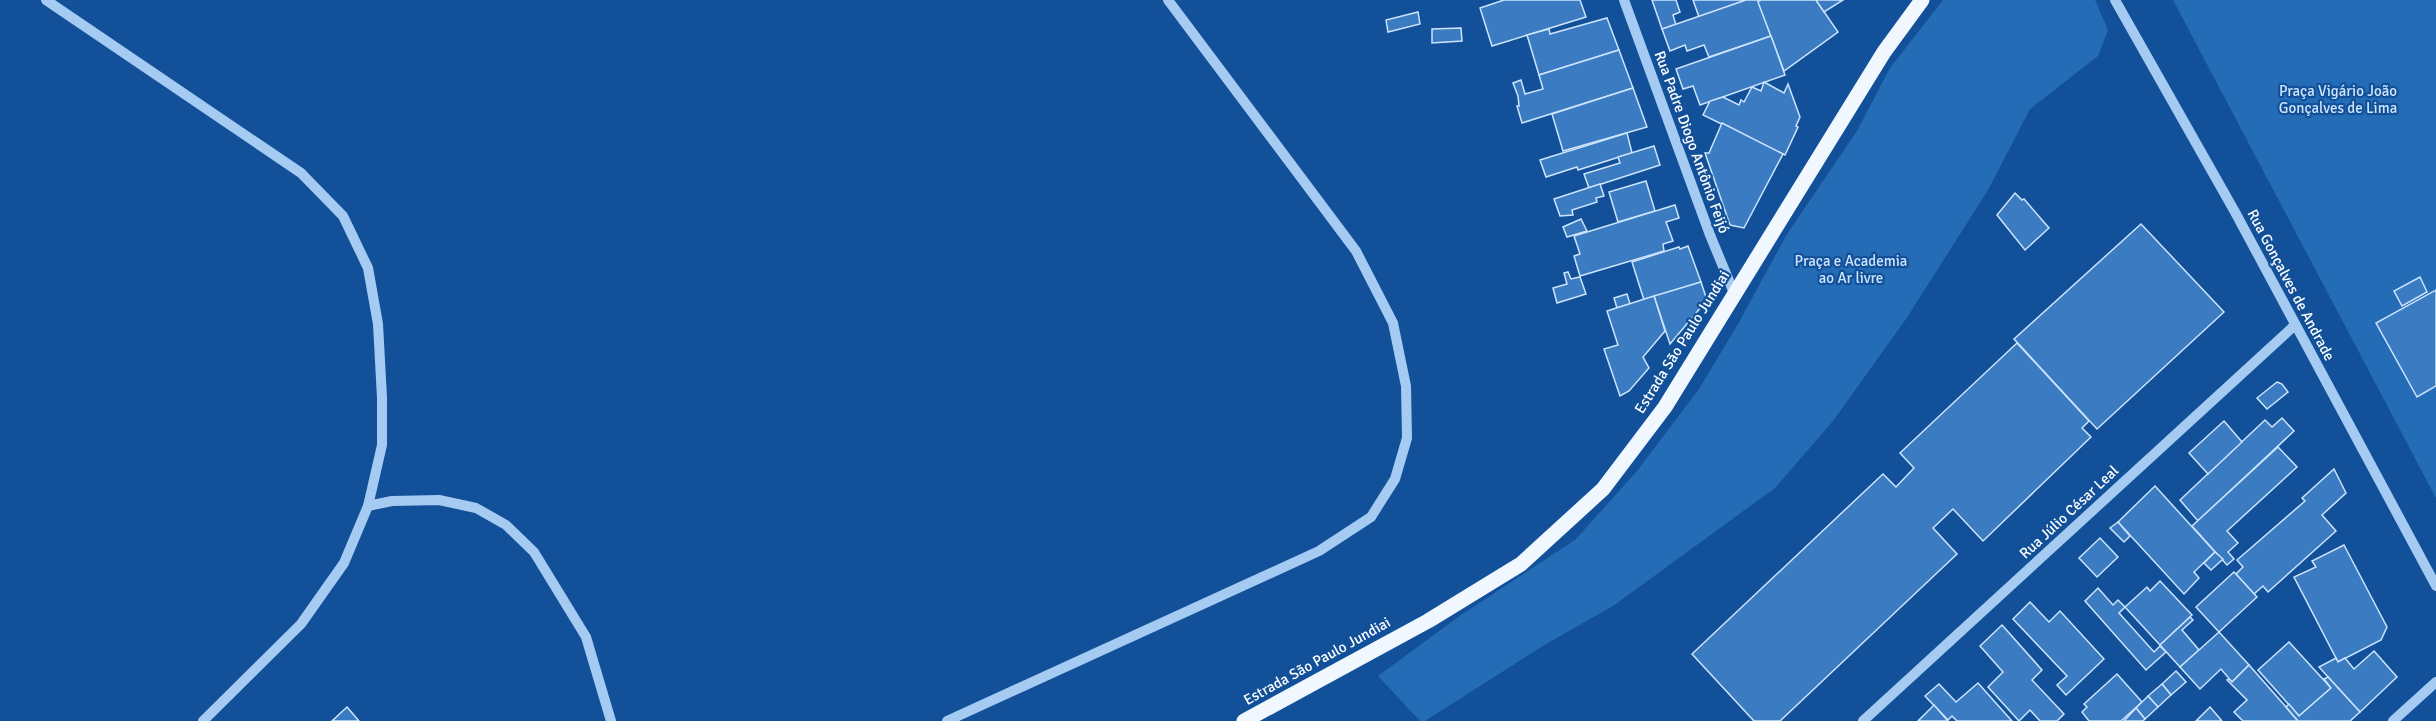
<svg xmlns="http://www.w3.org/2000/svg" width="2436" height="721" viewBox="0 0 2436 721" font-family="Signika,sans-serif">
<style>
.green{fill:#256cb7}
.building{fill:#3b7bc1;stroke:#cde4fd;stroke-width:1.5}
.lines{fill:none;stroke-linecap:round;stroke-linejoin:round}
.minor{stroke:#a5cbf3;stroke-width:10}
.major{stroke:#f1f7ff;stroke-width:15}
.labels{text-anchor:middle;stroke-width:4.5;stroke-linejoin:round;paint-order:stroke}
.park-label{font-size:15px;fill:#cde4fd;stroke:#125199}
.street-label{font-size:15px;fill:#fff;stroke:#125199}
</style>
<rect width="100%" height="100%" fill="#125199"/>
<g class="green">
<polygon points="1943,0 2095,0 2108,30 2098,56 2030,109 1988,190 1906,319 1833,421 1775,488 1613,606 1546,644 1425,721 1420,721 1378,676 1461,615 1575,540 1637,471 1699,389 1738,324 1787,234 1857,131 1890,68"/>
<polygon points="2173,0 2436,0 2436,498"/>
</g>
<g class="building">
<polygon points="1504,0 1580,0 1586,17 1492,46 1480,8"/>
<polygon points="1652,0 1676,0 1680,12 1673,15 1676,25 1662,29"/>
<polygon points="1693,0 1746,0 1699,17"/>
<polygon points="1746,0 1758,0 1771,36 1709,57 1704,45 1687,51 1685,45 1670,51 1662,29"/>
<polygon points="1761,0 1816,0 1838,32 1784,71 1758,2"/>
<polygon points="1816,0 1843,0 1824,12"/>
<polygon points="1418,12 1420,24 1388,32 1386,20"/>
<polygon points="1607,18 1619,50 1539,75 1527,35 1549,29 1550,34"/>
<polygon points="1461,28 1462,41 1432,43 1432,29"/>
<polygon points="1771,36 1785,75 1700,105 1693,86 1683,89 1676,69"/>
<polygon points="1619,50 1633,88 1522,123 1517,106 1519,106 1518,96 1513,83 1521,80 1525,94 1543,89 1539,75"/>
<polygon points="1764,82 1784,93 1788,84 1800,117 1796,126 1798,127 1785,155 1703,115 1710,101 1723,97 1739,105 1741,100 1744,102 1752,87 1761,91"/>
<polygon points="1633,88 1647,127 1563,151 1552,114"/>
<polygon points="1722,123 1783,154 1744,228 1730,225 1705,153 1709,153"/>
<polygon points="1627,133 1632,153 1578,170 1577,167 1546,177 1540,160"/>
<polygon points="1654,146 1660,165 1589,188 1584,174 1620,163 1618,157"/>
<polygon points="1646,181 1655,211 1618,222 1609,192"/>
<polygon points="1600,184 1604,196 1596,198 1597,202 1572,210 1573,215 1560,216 1554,199"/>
<polygon points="2015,193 2022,200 2024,199 2049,228 2025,250 1997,215"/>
<polygon points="1675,205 1679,218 1666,222 1673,241 1663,244 1664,251 1580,276 1574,256 1580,254 1574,236"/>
<polygon points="1581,219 1587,231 1567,237 1563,227"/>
<polygon points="2141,224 2224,312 2097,429 2014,339"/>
<polygon points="1688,246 1701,282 1644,300 1632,262 1679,247 1680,249"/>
<polygon points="1568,272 1571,279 1580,277 1586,294 1557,303 1553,288 1567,284 1564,273"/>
<polygon points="2420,277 2427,292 2402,306 2394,291"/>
<polygon points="1701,282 1707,300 1670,344 1654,296"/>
<polygon points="2436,290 2436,386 2417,397 2376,323"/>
<polygon points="1627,294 1630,304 1617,308 1614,298"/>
<polygon points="1654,296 1665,331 1643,357 1649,368 1629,391 1620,396 1604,349 1618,345 1607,311"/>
<polygon points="2017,343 2089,421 2082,428 2091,437 1983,541 1953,509 1933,528 1957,554 1780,721 1754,721 1692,654 1883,474 1896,487 1914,468 1900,453"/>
<polygon points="2277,382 2282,384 2288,392 2267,409 2257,398"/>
<polygon points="2282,418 2294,431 2198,521 2180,500 2265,420 2272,427"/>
<polygon points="2224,421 2242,442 2208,474 2189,453"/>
<polygon points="2278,447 2297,467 2227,531 2238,543 2228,552 2234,559 2227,565 2192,526"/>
<polygon points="2334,469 2346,493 2322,515 2336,531 2268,592 2263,586 2254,594 2236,574 2243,567 2237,560 2305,501 2302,498"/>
<polygon points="2155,486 2215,552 2194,572 2199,578 2184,594 2118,522"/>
<polygon points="2118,522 2130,536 2124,542 2110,528"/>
<polygon points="2100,538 2118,557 2097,577 2079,558"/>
<polygon points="2344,545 2387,627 2381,640 2338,662 2294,577 2316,567 2312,561"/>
<polygon points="2215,552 2223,559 2211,570 2204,563"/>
<polygon points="2234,572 2257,597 2219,632 2196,607"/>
<polygon points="2160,581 2192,615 2160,645 2125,607 2147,587 2150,591"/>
<polygon points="2098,588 2113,605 2118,600 2125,607 2119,613 2154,652 2160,646 2166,652 2146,670 2085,601"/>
<polygon points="2030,602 2049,622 2060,611 2104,659 2066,695 2057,685 2067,676 2013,619"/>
<polygon points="2190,617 2193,620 2182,630 2199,650 2180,667 2160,645"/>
<polygon points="2002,625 2042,670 2032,680 2064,714 2057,721 2040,721 2030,710 2019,721 1988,687 2003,672 1980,646"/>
<polygon points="2219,632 2249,665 2232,682 2221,669 2200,689 2180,667"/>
<polygon points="2289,642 2331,688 2299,716 2258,670"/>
<polygon points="2374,651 2397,677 2360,712 2319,667 2336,658 2338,662 2345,658 2354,669"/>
<polygon points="2249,665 2286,707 2298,721 2243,721 2234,712 2247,700 2227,680 2229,679 2232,682"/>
<polygon points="2176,671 2186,682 2171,695 2162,684"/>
<polygon points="2117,674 2142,702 2121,721 2089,721 2082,712 2087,707 2084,704"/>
<polygon points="2328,677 2360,712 2350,721 2298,721 2286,707 2289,704 2299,716 2331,688 2324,679"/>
<polygon points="1978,683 2012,721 1957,721 1952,716 1948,720 1925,696 1939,684 1956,702"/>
<polygon points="2162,684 2171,695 2158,707 2148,696"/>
<polygon points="2148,696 2158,707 2145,719 2136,708"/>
<polygon points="1934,705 1948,721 1918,721"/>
<polygon points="347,707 359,721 332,721"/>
<polygon points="2210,707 2222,721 2196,721"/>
<polygon points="2136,708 2145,719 2143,721 2124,721"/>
</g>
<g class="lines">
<g class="minor">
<polyline points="46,0 301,173 343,216 368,268 378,324 382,398 382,445 368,506 344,563 301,624 203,721"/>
<polyline points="1624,0 1710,235 1734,293"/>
<polyline points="2115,0 2235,212 2436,586"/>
<polyline points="368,506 392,501 439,500 476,508 506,525 534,552 586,637 611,721"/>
<polyline points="947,721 1319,551 1371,517 1395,479 1407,438 1406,386 1393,323 1356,251 1168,0"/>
<polyline points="1863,721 2295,325"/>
<polyline points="2393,721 2436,682"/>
</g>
<polyline class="major" points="1244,721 1428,621 1521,564 1603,489 1665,407 1884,52 1922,0"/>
</g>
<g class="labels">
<g class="park-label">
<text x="2338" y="96">Praça Vigário João<tspan x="2338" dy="17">Gonçalves de Lima</tspan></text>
<text x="1851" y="266">Praça e Academia<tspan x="1851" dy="17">ao Ar livre</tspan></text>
</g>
<g class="street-label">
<text transform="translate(1692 142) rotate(70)" y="5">Rua Padre Diogo Antônio Feijó</text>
<text transform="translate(2291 285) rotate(62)" y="5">Rua Gonçalves de Andrade</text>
<text transform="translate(1682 342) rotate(-58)" y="5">Estrada São Paulo Jundiai</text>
<text transform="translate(2069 512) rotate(-43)" y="5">Rua Júlio César Leal</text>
<text transform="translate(1317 661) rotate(-29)" y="5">Estrada São Paulo Jundiai</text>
</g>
</g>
</svg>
